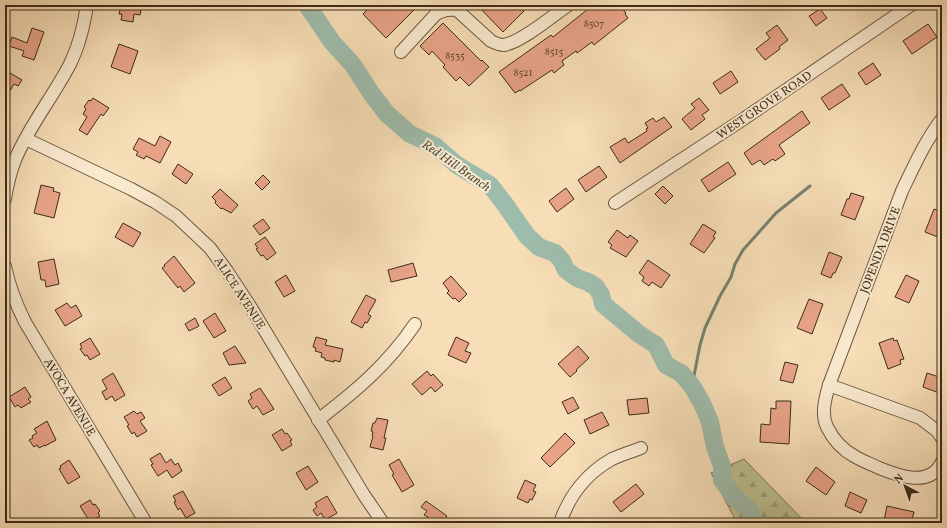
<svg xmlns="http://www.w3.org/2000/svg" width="947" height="528" viewBox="0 0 947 528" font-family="Vollkorn,serif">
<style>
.forest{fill:url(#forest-firs);stroke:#7c7654}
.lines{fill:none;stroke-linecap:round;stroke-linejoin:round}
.stream{stroke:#778271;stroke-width:3}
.river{stroke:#9ebcab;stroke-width:18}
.building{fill:#e8a387;stroke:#3d2b19}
.minor-casing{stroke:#6c5840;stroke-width:14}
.minor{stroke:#faead0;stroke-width:12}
.labels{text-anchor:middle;stroke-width:4;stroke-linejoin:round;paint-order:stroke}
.number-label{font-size:10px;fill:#684934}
.street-label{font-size:12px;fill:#3d2b19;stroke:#faead0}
.water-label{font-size:13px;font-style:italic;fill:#554f3e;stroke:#faead0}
</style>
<defs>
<pattern id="forest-firs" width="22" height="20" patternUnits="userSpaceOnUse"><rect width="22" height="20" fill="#bcc18f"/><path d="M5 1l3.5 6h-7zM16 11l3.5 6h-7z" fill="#9a9d74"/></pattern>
</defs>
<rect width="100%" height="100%" fill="#f7deb7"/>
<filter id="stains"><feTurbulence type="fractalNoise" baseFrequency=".005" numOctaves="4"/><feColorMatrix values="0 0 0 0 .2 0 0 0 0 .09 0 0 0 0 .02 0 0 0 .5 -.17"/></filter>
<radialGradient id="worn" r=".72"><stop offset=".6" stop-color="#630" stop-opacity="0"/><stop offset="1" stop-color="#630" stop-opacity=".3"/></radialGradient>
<polygon class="forest" points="744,459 806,523 737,523 711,473"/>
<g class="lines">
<polyline class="stream" points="692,386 700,345 705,328 720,296 731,277 735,264 743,250 776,213 810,186"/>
<polyline class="river" points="307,5 332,42 353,65 371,93 387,114 410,134 435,146 457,165 490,185 504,203 527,236 539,247 555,253 562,261 566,270 577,278 588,282 596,287 601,295 603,304 639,334 656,345 666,365 681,373 692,386 702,403 710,422 715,447 722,466 722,480 735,498 749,509 755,523"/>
</g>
<g class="building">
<polygon points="121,5 142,5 140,15 134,14 133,22 121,20 122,14 119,14"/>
<polygon points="372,5 419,5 386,38 363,14"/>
<polygon points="477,5 518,5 524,11 503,32"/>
<polygon points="593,5 619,5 626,13 625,14 628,18 594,45 592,42 577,53 576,51 562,61 564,65 554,73 552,70 520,91 520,90 515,93 499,72 551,35 553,37"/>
<polygon points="820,9 827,18 816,26 809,16"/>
<polygon points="443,23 481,61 482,60 489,67 469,86 460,77 456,81 443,67 445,65 432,51 429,55 420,46"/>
<polygon points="928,24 937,37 912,54 903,41"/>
<polygon points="777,25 788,40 779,47 780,49 765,60 756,49 770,38 766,33"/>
<polygon points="32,28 44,32 34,60 22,56 24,51 9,46 12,37 27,43"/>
<polygon points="119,44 138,51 130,74 111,67"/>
<polygon points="873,63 881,75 866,85 858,73"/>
<polygon points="5,70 22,80 18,86 14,84 5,99"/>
<polygon points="731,71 738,82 720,94 713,83"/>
<polygon points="842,84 850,96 829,110 821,98"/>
<polygon points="93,98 109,108 103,116 101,114 87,135 79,130 87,117 83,114 86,109 84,107 89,100 91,101"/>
<polygon points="699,98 709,110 702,115 705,119 691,130 682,119 695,108 691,104"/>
<polygon points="802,111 810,123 779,145 785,154 775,161 773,159 764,165 760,160 752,165 744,153"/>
<polygon points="664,117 672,127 620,163 610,147 625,138 628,143 647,131 646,129 648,128 645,123 653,118 656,122"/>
<polygon points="160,136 171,142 160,163 146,156 144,159 136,155 138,152 133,149 139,138 155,146"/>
<polygon points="728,162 736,174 709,192 701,180"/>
<polygon points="178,164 193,174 186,184 172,174"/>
<polygon points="599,166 607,177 586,192 578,180"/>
<polygon points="263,175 270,182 262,190 255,183"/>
<polygon points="41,185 54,188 53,191 60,193 54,218 34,213"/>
<polygon points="663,186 673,196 665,204 655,194"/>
<polygon points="566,188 574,199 557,212 549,201"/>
<polygon points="220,189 238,205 231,213 222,208 221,209 215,203 216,201 212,197"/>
<polygon points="851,193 864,197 855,220 841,215 847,199 849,199"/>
<polygon points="934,209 942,212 942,228 938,237 925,232"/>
<polygon points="263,219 270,228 260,235 253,226"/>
<polygon points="123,223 141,233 133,247 115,237"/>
<polygon points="703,224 716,232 713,237 715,238 704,253 690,244"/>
<polygon points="617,230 628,238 630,235 638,241 626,257 610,248 612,245 608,242"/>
<polygon points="265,237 276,253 267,260 263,255 261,256 256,249 258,248 255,244"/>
<polygon points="829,252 842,257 835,273 833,273 831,278 821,274"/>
<polygon points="174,256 195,283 184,292 180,286 178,288 162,268 165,266 164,265"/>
<polygon points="54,259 59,284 46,287 45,280 41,280 38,262"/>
<polygon points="648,260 670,275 661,288 652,282 649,286 642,281 644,277 639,273"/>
<polygon points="413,263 417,276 391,282 388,270"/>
<polygon points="286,275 295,291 284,297 275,282"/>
<polygon points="906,275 919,281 909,303 895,297"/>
<polygon points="451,276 467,294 459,302 455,298 453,299 447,293 449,291 443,283"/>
<polygon points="366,295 376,300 368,314 371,316 367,323 365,322 362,328 351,322"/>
<polygon points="809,299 823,304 812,334 797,328"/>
<polygon points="67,303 71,308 76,305 82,316 65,326 55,310"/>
<polygon points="215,313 226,331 214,338 203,321"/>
<polygon points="195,318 199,326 189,331 185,324"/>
<polygon points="316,337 327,340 325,345 343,349 340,362 334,360 334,362 325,360 325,358 321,357 322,353 315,351 316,348 313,347"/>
<polygon points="456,337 469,343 465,351 471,353 466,363 448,355"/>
<polygon points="90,338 100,354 90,360 87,355 85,356 80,349 82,348 80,344"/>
<polygon points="893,338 894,341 897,340 904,359 900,360 901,364 888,369 879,343"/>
<polygon points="235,346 246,363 229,365 223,353"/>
<polygon points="578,346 589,358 576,370 577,371 570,377 558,364"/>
<polygon points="785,362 798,365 793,383 780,380"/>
<polygon points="427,371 431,376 433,374 443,385 435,392 431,387 422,395 412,384"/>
<polygon points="113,373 125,395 115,401 112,396 106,400 102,392 107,389 102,380"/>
<polygon points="927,373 942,378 942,394 923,387"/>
<polygon points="225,377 232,388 219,396 212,385"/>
<polygon points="25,387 31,397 28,399 31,402 21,408 18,405 15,407 9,397"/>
<polygon points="260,388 274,409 263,415 257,406 253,409 248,401 252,398 250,394"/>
<polygon points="573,397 579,408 568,414 562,402"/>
<polygon points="647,398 649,413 629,415 627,400"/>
<polygon points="776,401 791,401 789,444 760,442 761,424 770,425 771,408 776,409"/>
<polygon points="134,411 137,414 141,412 145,418 140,421 147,431 137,437 134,432 132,434 127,426 129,425 124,417"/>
<polygon points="602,412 609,425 590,434 584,420"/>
<polygon points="377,418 388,420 384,438 386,438 383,450 370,447 373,436 372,435 373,432 371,431 373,423 375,423"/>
<polygon points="47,421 56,440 45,446 45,445 39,448 37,445 34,447 29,440 33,438 32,436 37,433 34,429"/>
<polygon points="282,429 285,434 287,433 292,440 290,441 292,445 282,451 272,435"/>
<polygon points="565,433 575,443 550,467 541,458"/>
<polygon points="160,453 166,463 171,459 175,465 178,463 182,471 172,478 167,470 158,476 151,465 153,464 150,459"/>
<polygon points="399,459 414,485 402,492 392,475 394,474 389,465"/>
<polygon points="69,460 80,477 68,484 59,469 61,468 60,466"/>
<polygon points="308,466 318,482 306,490 296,473"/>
<polygon points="816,467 835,482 826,495 806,481"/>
<polygon points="525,480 536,485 533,491 536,492 532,500 530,499 528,503 517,498"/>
<polygon points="636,484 644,494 621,512 613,502"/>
<polygon points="183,491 195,513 186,518 180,508 178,510 174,502 176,501 173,496"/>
<polygon points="850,492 867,500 861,513 845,506"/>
<polygon points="327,496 337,513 325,520 321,513 317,516 313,510 317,507 315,503"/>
<polygon points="90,500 93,505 95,504 100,511 98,513 100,516 90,522 80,506"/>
<polygon points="426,501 447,516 442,523 432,523 426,519 428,517 424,515 427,511 421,507"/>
<polygon points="887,506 914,512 911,523 892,523 884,521"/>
</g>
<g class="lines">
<g class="minor-casing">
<g id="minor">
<path d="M401 52 436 14C444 10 448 9 457 10L491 41C495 43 499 45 503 45 519 44 554 15 568 5"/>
<path d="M942 119C925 141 914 166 902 191L829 385C825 399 821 414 827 427 833 439 843 450 854 456 862 461 871 464 879 468 899 476 930 488 942 462"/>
<polyline points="26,139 131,189 155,202 176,216 210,248 227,271 250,306 364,495 383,523"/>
<path d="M5 199C7 186 10 173 15 160 29 126 53 97 70 64 79 46 84 25 87 5"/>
<polyline points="615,203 742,120 911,5"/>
<path d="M5 266C9 286 16 304 25 322L146 523"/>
<polyline points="829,385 920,418 937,431 942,438"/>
<path d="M318 420C357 390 387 365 415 324"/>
<path d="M560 523C569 496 587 473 612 459 621 455 631 452 641 448"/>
</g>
</g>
<use href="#minor" class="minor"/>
</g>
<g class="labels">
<g class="number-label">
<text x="594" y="27">8507</text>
<text x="554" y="55">8515</text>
<text x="455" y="59">8535</text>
<text x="523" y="76">8521</text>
</g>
<g class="street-label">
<text transform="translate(764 105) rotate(-34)" y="4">WEST GROVE ROAD</text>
<text transform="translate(880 250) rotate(-69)" y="4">JOPENDA DRIVE</text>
<text transform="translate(240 293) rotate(57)" y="4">ALICE AVENUE</text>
<text transform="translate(70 397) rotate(59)" y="4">AVOCA AVENUE</text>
</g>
<g class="water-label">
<text transform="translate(457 165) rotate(35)" y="5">Red Hill Branch</text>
</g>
</g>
<rect width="947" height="528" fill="none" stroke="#f7deb7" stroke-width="20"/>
<rect x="6" y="6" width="935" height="516" fill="none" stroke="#3d2b19" stroke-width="2"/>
<rect x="10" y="10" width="927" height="508" fill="none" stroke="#3d2b19"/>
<g transform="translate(905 486) rotate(319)" stroke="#faead0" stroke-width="3" paint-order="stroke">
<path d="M0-3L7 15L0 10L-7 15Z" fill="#3d2b19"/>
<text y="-6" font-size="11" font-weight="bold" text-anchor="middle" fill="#3d2b19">N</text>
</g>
<rect width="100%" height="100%" filter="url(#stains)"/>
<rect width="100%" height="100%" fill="url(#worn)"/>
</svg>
